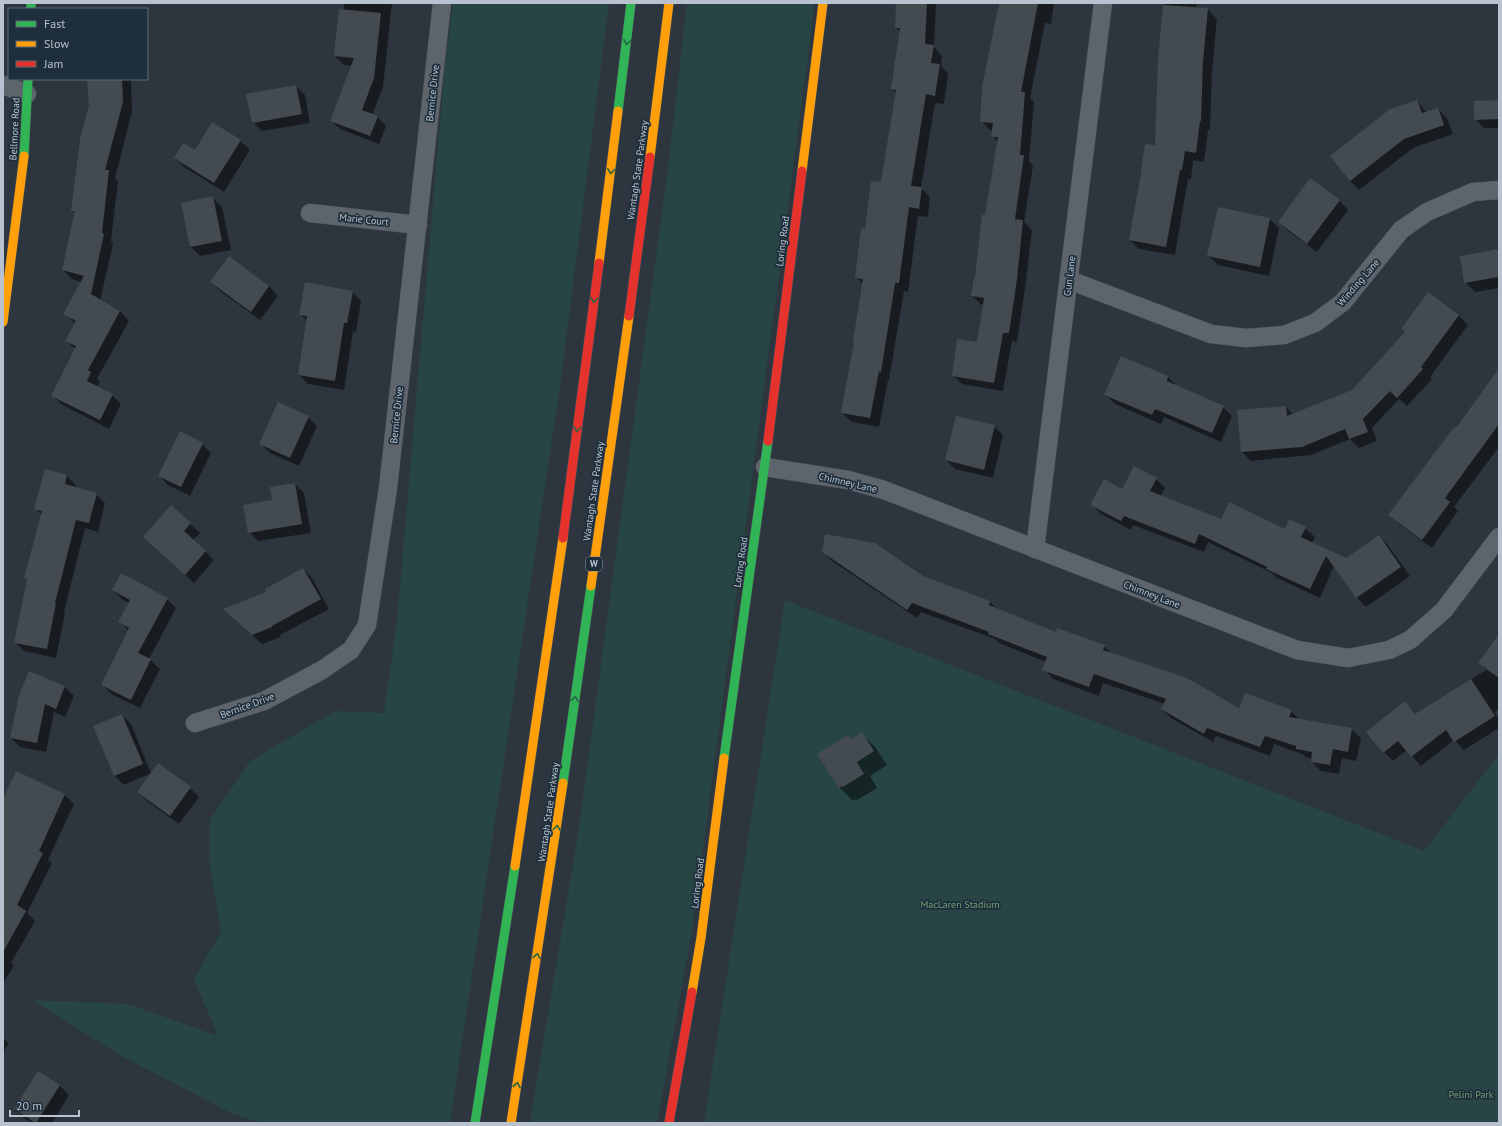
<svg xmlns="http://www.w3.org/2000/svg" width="1502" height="1126" viewBox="0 0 1502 1126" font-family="'PT Sans',sans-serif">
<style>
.green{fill:#284546}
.shadow{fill:#0007}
.building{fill:#434b51}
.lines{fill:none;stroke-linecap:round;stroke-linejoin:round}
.street-casing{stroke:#4c5258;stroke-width:19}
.fast-casing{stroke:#4c5258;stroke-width:10}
.slow-casing{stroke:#4c5258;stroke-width:10}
.jam-casing{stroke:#4c5258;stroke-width:10}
.street{stroke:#5e646c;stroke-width:18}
.fast{stroke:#30b455;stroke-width:9}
.slow{stroke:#ff9f0a;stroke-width:9}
.jam{stroke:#e5322d;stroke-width:9}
.oneway{stroke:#256445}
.labels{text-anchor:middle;stroke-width:3.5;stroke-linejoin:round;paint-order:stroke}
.shield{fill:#1e2e3b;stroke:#8a96a3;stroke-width:1}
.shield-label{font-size:9px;font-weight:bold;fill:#b8c3cf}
.street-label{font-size:10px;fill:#b8c3cf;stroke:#1e2e3b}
.park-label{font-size:10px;fill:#6da273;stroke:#1e2e3b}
</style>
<rect width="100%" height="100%" fill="#2d363e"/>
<g class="green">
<polygon points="453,3 609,3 561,379 450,1123 264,1123 233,1114 118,1054 33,1000 128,1004 218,1036 194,979 221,932 209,862 210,820 250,761 335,711 384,713 397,621 445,65"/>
<polygon points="687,3 815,3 692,932 657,1123 530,1123 578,835 668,168"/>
<polygon points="785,600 1424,851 1499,754 1499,1123 704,1123"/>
</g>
<g class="shadow">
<polygon points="344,3 393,3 392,3 383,87 372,115 377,116 386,126 379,144 340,129 331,120 352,66 344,65 335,56 344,10"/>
<polygon points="897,3 936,3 934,47 942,56 941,66 948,74 944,104 935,103 921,188 930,197 928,217 918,216 908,292 904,291 889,380 888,380 879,427 852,422 842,413 855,342 863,284 856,277 866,230 882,183 897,94 892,89 900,32 896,28"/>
<polygon points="999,3 1054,3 1051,24 1045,23 1030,98 1034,102 1029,161 1033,166 1024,222 1032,230 1025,289 1017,342 1012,341 1003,391 962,384 953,375 978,343 984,305 982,305 972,296 998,142 992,136 993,131 990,130 981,121 999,10 998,9"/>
<polygon points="1164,3 1197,3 1196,8 1207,9 1217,19 1212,71 1210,130 1208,130 1204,162 1193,160 1191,179 1188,179 1175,255 1139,249 1130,240 1156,146 1159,58"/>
<polygon points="88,79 131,79 132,112 115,178 118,181 111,241 113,244 100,301 120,311 129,321 97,379 100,382 97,387 112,395 121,404 109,429 61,404 52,395 75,349 67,341 76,324 64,313 81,282 72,279 63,270 76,214 72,210 90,105"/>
<polygon points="296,86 305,95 310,123 262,131 253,122"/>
<polygon points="1417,101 1427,113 1438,109 1447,118 1453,134 1413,148 1359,190 1350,181"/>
<polygon points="1499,101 1499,128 1484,128 1475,119"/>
<polygon points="212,124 240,141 250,150 224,192 184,167 175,158 195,151"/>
<polygon points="213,198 222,207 231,250 200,256 191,247"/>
<polygon points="1339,200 1348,210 1317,252 1288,231 1279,222"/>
<polygon points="1270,219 1279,228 1269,276 1218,265 1209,256"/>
<polygon points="1499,250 1499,288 1475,292 1465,282"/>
<polygon points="229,258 269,286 278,296 260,320 220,291 211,282"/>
<polygon points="352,292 361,301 356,332 353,331 344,390 308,384 299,375 307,321 300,314"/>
<polygon points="1428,293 1459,316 1468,325 1430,377 1432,379 1407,406 1399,399 1372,428 1377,441 1359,448 1350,439 1311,455 1251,461 1242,452 1286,407 1294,415 1352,391 1406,333 1402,329"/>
<polygon points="1121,358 1168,377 1177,386 1223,407 1232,416 1221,442 1164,417 1161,424 1115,404 1106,395"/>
<polygon points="1499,379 1499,447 1454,507 1458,511 1432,548 1399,524 1390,515 1456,429"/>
<polygon points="308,417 317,426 299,466 270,453 261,444"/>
<polygon points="994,426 1003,435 993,478 955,469 946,460"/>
<polygon points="202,444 211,453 190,496 168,485 159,476"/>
<polygon points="67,476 76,485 75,488 96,494 105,503 98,532 85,528 64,612 65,613 56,658 24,651 15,642 28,581 25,578 42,515 36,509"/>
<polygon points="1156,479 1165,488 1160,497 1222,520 1285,531 1290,521 1305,528 1315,537 1312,543 1346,559 1378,536 1388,545 1410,576 1366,607 1357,598 1334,566 1320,598 1277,578 1272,573 1208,542 1204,552 1133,525 1131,530 1101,514 1092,505 1122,490"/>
<polygon points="295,484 304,493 311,533 258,541 249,532 273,501"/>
<polygon points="190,524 200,533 193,540 214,560 194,583 153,546"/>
<polygon points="823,552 922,577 990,602 998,610 1057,633 1104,646 1112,654 1240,709 1291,711 1300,720 1351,729 1361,738 1356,761 1342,758 1339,774 1321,771 1312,762 1312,759 1306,757 1302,754 1274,744 1270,756 1216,736 1213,742 1171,718 1162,709 1165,704 1103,683 1099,696 1053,679 1044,669 1046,662 999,643 995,639 921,612 917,618 832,561"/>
<polygon points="303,569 312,578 329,609 280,635 281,637 262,644 233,618 268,592"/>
<polygon points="113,590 167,599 176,608 149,659 160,669 140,708 111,694 102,684 129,631 119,621 129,603 122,599"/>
<polygon points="1499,635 1499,707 1495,713 1499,719 1499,728 1464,750 1454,740 1421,766 1407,750 1393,761 1384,752 1405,703 1416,714 1486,670 1479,663"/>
<polygon points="29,672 65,687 74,696 65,717 54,712 46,752 20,747 11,738"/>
<polygon points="122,715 131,724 151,773 124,785 115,776 94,727"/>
<polygon points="862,734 875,747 887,765 870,776 877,788 857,800 856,799 853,801 839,787 848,736 852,740"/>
<polygon points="158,765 190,788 199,797 179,824 147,801 138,792"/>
<polygon points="17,772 65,795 74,804 48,860 52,863 27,913 35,921 11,963 14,966 3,983 3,822"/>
<polygon points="3,1038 9,1043 3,1052"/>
<polygon points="38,1072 60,1086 69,1095 52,1123 32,1123 24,1118 15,1109"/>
</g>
<g class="building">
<polygon points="896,3 927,3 925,44 934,45 931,63 940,64 935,96 926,94 911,186 922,187 919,209 909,207 899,283 895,283 881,372 879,371 870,418 841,413 854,342 853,341 863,279 855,278 861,228 865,229 871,181 881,182 896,90 891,89 900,28 895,28"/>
<polygon points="999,3 1038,3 1021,92 1025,92 1020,155 1024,155 1015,219 1023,220 1017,279 1009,333 1003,333 994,383 952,376 957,339 977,342 984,298 971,296 974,277 975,277 982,215 985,215 998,137 991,137 993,123 980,122 982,87"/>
<polygon points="1163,5 1208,8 1203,61 1201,121 1200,121 1196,153 1185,151 1182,170 1180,170 1166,247 1129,240 1140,179 1145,144 1155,145 1158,58"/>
<polygon points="339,9 381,13 374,78 362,110 378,116 370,136 330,121 354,58 334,56"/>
<polygon points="87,79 122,79 123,102 105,170 109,170 102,233 104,234 91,294 120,311 88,370 91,372 87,381 113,394 100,420 51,396 76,346 65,341 76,321 63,314 84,276 62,270 75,211 71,211 80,139 89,105"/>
<polygon points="296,85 302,114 252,123 246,94"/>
<polygon points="1417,100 1422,113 1438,108 1444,125 1404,139 1350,181 1330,156 1390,109"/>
<polygon points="1499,100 1499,119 1474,120 1474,101"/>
<polygon points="212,122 241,140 214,183 174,158 183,143 195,150"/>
<polygon points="1310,178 1340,200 1307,244 1278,222"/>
<polygon points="213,196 222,241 190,247 181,203"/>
<polygon points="1218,207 1270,218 1260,267 1207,256"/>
<polygon points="1499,249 1499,277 1464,283 1460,256"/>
<polygon points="229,256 269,286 251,312 210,282"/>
<polygon points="305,282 353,291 347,323 344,323 335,381 298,375 307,316 299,315"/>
<polygon points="1428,292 1459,315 1421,367 1423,369 1397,398 1390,391 1363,419 1368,432 1349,439 1345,429 1302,447 1241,452 1237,410 1286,406 1287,416 1352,390 1405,332 1401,329"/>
<polygon points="1121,356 1168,376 1167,381 1224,406 1212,433 1155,409 1152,415 1104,395"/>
<polygon points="1499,368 1499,424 1445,498 1450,502 1422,540 1388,515 1454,427 1456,428"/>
<polygon points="278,402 309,416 290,458 259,444"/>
<polygon points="956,416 995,425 984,470 945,460"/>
<polygon points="180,431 203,443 181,487 158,476"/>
<polygon points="1134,466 1157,478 1150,491 1221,519 1229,502 1285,529 1289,519 1306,527 1301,537 1346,558 1379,535 1401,567 1356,598 1326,556 1310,589 1266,569 1267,567 1199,534 1195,544 1124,516 1121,521 1090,505 1104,479 1122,489"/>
<polygon points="45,469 67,475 65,484 97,493 89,523 76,520 55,603 56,603 47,649 14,643 27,579 24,578 42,511 34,509"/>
<polygon points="295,483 302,524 248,533 243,505 272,500 270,487"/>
<polygon points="171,505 191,523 184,531 206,551 185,575 143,537"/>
<polygon points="825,534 875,543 923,576 990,601 989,605 1056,632 1057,628 1105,645 1103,650 1187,678 1239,708 1245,693 1292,710 1289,717 1352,728 1348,752 1333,749 1330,765 1311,762 1312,752 1296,749 1296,746 1265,736 1260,747 1207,728 1204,734 1161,709 1166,699 1094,674 1089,687 1042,670 1047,657 988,634 989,632 912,603 907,610 822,552"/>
<polygon points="303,568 321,599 272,626 272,627 252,635 223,609 266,592 265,589"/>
<polygon points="121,573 168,598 138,653 151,659 131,700 101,685 129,628 118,622 130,600 112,590"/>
<polygon points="1499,634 1499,678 1478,663"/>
<polygon points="29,671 65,686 56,709 45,704 37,743 10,738 19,695"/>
<polygon points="1471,679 1495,716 1454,742 1446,730 1411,757 1398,741 1383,753 1366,732 1405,701 1415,714"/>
<polygon points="122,714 143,764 114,776 93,726"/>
<polygon points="862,732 874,751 857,762 864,774 843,787 842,786 839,788 817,754 848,735 851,739"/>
<polygon points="158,763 191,787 170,816 137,792"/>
<polygon points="16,771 65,794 39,851 43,853 17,905 26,911 3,952 3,799"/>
<polygon points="38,1071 60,1085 36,1123 14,1109"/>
</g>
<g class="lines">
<g class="street-casing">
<g id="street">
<polyline points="3,85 27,94"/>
<polyline points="310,213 418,225"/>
<polyline points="1069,280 1211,334 1246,338 1284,335 1315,323 1343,302 1401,230 1427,212 1473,192 1499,190"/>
<polyline points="765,467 848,480 884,490 1297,650 1348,658 1389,650 1410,640 1444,610 1499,537"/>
<polyline points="1035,549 1103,3"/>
<polyline points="195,723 264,701 322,670 351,650 367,625 388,488 442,3"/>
</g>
</g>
<g class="fast-casing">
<g id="fast">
<polyline points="31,3 31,9"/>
<polyline points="618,111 631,3"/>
<polyline points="24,156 28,79"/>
<polyline points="724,758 768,441"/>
<polyline points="563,783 591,586"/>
<polyline points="475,1123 515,866"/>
</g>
</g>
<g class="slow-casing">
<g id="slow">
<polyline points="650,157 669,3"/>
<polyline points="802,171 823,3"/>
<polyline points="599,263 618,111"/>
<polyline points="3,322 24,156"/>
<polyline points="591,586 629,316"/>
<polyline points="515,866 563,538"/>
<polyline points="692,992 701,938 724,758"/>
<polyline points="511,1123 563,783"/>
</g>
</g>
<g class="jam-casing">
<g id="jam">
<polyline points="629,316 650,157"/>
<polyline points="768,441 802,171"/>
<polyline points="563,538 599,263"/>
<polyline points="669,1123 692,992"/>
</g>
</g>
<use href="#street" class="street"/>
<use href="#fast" class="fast"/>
<use href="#slow" class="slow"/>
<use href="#jam" class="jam"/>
</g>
<defs><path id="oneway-chevron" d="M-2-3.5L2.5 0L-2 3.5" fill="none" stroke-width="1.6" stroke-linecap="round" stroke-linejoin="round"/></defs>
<g class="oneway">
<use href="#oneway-chevron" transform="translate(627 42) rotate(97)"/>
<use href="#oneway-chevron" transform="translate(611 171) rotate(97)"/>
<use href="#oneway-chevron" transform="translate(594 300) rotate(98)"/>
<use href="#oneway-chevron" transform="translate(577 429) rotate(98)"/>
<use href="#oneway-chevron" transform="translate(575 699) rotate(-82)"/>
<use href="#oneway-chevron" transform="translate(557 828) rotate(-82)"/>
<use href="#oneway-chevron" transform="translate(537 956) rotate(-81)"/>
<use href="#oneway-chevron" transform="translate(517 1085) rotate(-80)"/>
</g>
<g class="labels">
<rect class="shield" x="586" y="557" width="16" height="14" rx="3"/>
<g class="shield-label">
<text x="594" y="567">W</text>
</g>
<g class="street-label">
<text transform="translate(432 93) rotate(-84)" y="4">Bernice Drive</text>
<text transform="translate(14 129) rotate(-87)" y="4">Bellmore Road</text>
<text transform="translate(637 170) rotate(-82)" y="4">Wantagh State Parkway</text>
<text transform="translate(364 219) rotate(6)" y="4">Marie Court</text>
<text transform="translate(782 241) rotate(-83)" y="4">Loring Road</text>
<text transform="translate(1069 276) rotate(-83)" y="4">Gun Lane</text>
<text transform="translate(1358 282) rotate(-49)" y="4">Winding Lane</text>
<text transform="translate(396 415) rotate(-84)" y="4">Bernice Drive</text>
<text transform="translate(848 482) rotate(13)" y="4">Chimney Lane</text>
<text transform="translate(593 491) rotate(-82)" y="4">Wantagh State Parkway</text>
<text transform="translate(740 562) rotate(-82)" y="4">Loring Road</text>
<text transform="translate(1152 594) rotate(21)" y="4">Chimney Lane</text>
<text transform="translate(247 705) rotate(-20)" y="4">Bernice Drive</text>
<text transform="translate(548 812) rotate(-82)" y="4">Wantagh State Parkway</text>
<text transform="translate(697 883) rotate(-83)" y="4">Loring Road</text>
</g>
<g class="park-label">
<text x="960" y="908">MacLaren Stadium</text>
<text x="1471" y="1098">Pelini Park</text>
</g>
</g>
<rect width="1502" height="1126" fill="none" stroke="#b8c3cf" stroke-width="8"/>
<rect x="8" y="8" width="140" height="72" fill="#1e2e3b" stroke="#5c6a76"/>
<rect x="16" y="21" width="20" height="6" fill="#30b455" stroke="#5c6a76"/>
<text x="44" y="28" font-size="12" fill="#b8c3cf">Fast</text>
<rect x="16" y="41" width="20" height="6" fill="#ff9f0a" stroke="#5c6a76"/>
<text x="44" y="48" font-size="12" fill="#b8c3cf">Slow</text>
<rect x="16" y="61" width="20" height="6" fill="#e5322d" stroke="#5c6a76"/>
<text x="44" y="68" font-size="12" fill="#b8c3cf">Jam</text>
<path d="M10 1110v6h69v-6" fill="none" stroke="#b8c3cf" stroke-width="2"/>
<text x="16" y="1110" font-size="12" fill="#b8c3cf" stroke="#1e2e3b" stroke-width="3" paint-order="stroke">20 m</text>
</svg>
